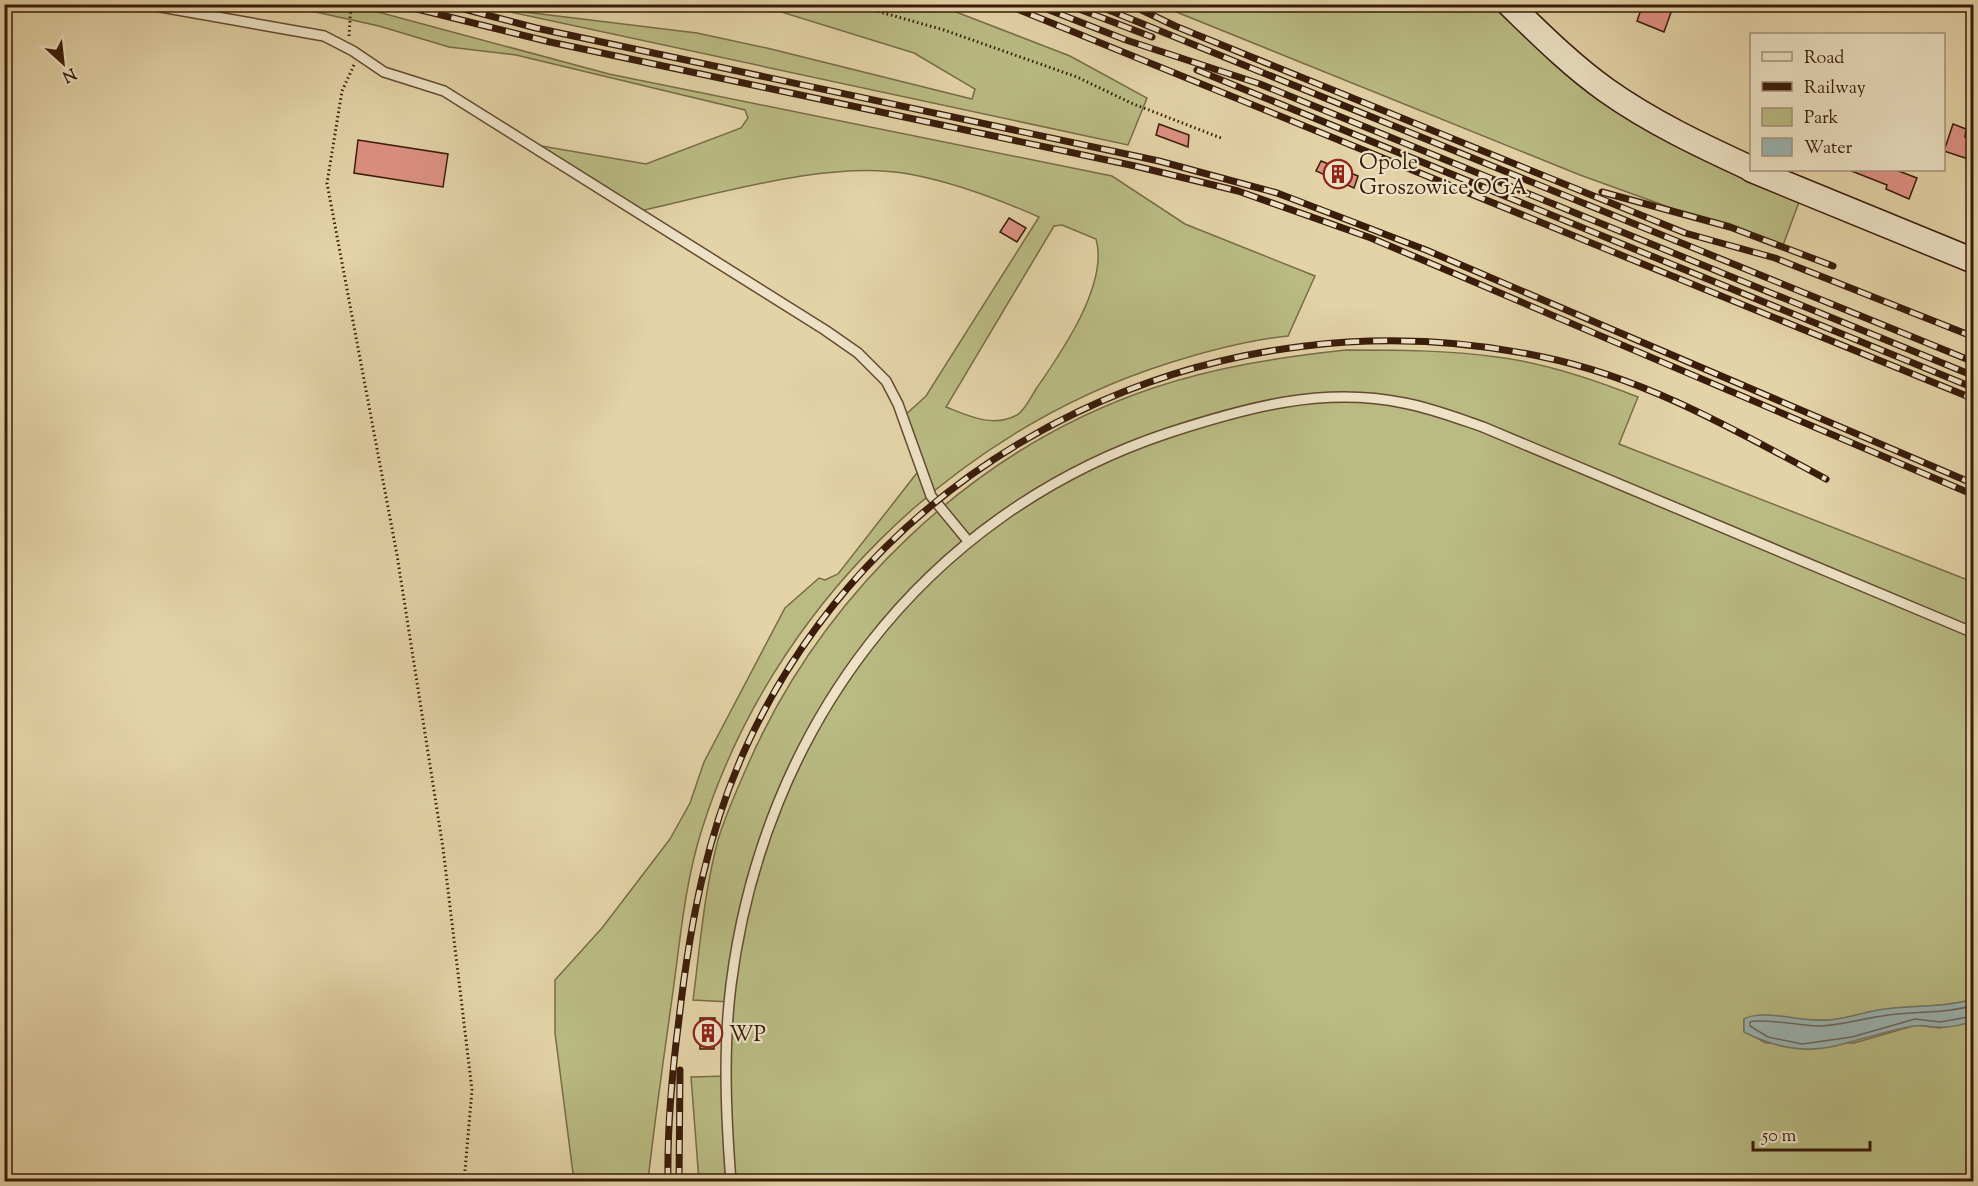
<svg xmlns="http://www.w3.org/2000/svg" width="1978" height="1186" viewBox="0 0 1978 1186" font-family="'Sorts Mill Goudy',serif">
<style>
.green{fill:#b9bb83;stroke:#796c46;stroke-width:1.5;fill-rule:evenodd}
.water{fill:#9ab5b3;stroke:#73786f;stroke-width:1.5}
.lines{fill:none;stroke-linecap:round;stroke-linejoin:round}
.shore{stroke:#6a685e;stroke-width:1.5}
.building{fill:#de9184;stroke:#391c0a;stroke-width:1.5}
.lane-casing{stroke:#644a31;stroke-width:12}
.secondary-casing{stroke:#391c0a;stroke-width:27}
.path{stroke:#391c0a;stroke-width:3;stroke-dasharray:1.5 3;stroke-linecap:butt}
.lane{stroke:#ede2c6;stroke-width:9}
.secondary{stroke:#ede2c6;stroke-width:24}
.rail-casing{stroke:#391c0a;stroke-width:7}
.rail{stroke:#ede2c6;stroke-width:4.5;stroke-dasharray:14;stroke-linecap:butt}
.labels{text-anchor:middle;stroke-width:4.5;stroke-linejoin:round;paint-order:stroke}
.poi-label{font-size:22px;fill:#391c0a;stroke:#ede2c6;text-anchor:start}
</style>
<rect width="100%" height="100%" fill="#e3d3a7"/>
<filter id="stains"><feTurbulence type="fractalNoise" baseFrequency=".00333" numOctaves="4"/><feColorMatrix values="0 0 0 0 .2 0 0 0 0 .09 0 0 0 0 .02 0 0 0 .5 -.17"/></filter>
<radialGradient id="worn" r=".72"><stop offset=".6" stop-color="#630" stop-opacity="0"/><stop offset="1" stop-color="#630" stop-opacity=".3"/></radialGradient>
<g class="green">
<path d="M284 5H352L609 74 1112 176 1185 224 1315 276 1288 336C1248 340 1207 351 1169 363 951 432 771 611 702 829 686 879 681 932 674 984 665 1050 655 1116 648 1181H574L555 1033V980L602 928 670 839 690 803 704 762 785 608 819 578 825 580 838 574 920 469 902 418 926 396 1039 217C998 199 953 182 909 174 830 159 715 195 635 212L524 143 646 164 741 128 748 118 745 110 516 55 449 47 379 26ZM1062 225 1096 239C1109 284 1061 353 1036 389 1031 397 1025 410 1017 415 993 428 969 416 946 407L1054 226Z"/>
<polygon points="759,5 938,5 1070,56 1147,98 1128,145 492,8 697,33 771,49 972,99 975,89 914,53"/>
<polygon points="1159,5 1509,5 1562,54 1803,191 1782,248 1580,175"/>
<path d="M1346 350C1396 350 1448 350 1497 357 1546 363 1593 379 1638 397L1619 444 1973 582V999C1945 1008 1911 1005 1881 1010 1863 1012 1845 1020 1827 1020 1797 1022 1774 1014 1744 1019V1031L1766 1043H1854L1916 1025 1940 1028 1973 1021V1181H699L691 1077 727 1076 730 1002 693 1000C700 947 704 892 718 840 725 816 736 792 746 769 821 595 972 449 1153 388 1216 367 1280 357 1346 350Z"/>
</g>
<path class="water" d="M1973 999V1021C1963 1025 1948 1028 1937 1027 1929 1027 1921 1024 1914 1026 1844 1038 1816 1068 1744 1032V1019C1763 1008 1804 1023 1829 1020 1845 1019 1862 1013 1878 1010 1909 1005 1944 1008 1973 999Z"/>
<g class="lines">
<path class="shore" d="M1974 1005C1946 1014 1911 1011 1882 1016 1859 1019 1837 1027 1814 1026 1802 1025 1757 1018 1750 1022V1026L1768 1037 1802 1044 1852 1037 1915 1019 1940 1022 1974 1016"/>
</g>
<g class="building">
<polygon points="1643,4 1674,4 1664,32 1637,21"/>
<polygon points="1159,124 1189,135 1188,147 1156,135"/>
<polygon points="1953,124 1966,129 1965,137 1974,140 1974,161 1944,151"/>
<polygon points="358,140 448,154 443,187 354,173"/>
<polygon points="1321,161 1358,176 1354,188 1316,171"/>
<polygon points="1849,170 1896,170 1917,178 1909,199 1886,189 1887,185"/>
<polygon points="1009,218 1026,228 1017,242 1000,232"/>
<polygon points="700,1018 715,1018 714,1049 700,1049"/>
</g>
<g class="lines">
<g class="lane-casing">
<g id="lane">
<polyline points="144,4 324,36 353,51 384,72 444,91 825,330 858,353 886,381 898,404 931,496 968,541"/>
<path d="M731 1182C726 1117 723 1049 731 985 763 730 922 515 1168 433 1245 408 1322 386 1404 403 1431 408 1457 418 1483 427L1974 633"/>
</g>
</g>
<g class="secondary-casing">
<g id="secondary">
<path d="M1509 4C1540 34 1571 65 1606 90 1651 122 1702 146 1752 169"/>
<polyline points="1752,170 1974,261"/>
</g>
</g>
<g class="path">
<polyline points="852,4 944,30 1077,77 1131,103 1221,138"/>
<polyline points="349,36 351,4"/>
<polyline points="354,65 342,91 327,183 397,555 443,848 472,1090 464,1182"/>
</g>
<use href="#lane" class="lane"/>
<use href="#secondary" class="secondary"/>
<g class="rail-casing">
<g id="rail">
<polyline points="397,4 550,42 1135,166 1238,191 1371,238 1974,495"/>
<polyline points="445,4 536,28 1159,161 1277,193 1426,250 1974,484"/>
<polyline points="1005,4 1974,399"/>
<polyline points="1034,4 1126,40 1260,84 1974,376"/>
<polyline points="1066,4 1152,37"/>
<polyline points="1094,4 1974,362"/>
<polyline points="1129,4 1175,26 1685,233 1775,258 1974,337"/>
<polyline points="1197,70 1974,388"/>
<polyline points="1602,192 1730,227 1833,266"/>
<path d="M668 1182C667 1126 672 1073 679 1019 690 923 707 832 747 745 886 444 1223 288 1543 357 1645 378 1735 430 1826 479"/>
<polyline points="679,1182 680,1070"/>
</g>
</g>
<use href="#rail" class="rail"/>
</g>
<defs>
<g id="building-ring" transform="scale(1.5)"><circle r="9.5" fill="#ede2c6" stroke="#8f2418" stroke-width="1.5"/><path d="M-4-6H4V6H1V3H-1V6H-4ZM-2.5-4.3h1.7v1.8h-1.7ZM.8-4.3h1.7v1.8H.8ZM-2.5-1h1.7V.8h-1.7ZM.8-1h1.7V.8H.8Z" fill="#8f2418"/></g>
</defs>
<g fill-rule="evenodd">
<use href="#building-ring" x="1338" y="174"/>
<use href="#building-ring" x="708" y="1033"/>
</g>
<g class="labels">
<g class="poi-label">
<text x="1359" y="169">Opole<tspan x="1359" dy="25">Groszowice OGA</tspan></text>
<text x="729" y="1041">WP</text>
</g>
</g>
<rect width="1978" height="1186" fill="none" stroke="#e3d3a7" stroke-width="24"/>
<rect x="6" y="6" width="1966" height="1174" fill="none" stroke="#391c0a" stroke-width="3"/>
<rect x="12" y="12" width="1954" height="1162" fill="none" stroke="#391c0a" stroke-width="1.5"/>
<rect x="1750" y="33" width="195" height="138" fill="#ede2c6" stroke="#a5937b" stroke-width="1.5"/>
<rect x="1762" y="52" width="30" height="9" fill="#ede2c6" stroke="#a5937b" stroke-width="1.5"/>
<text x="1804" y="63" font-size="18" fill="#391c0a">Road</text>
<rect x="1762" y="82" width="30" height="9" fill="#391c0a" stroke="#a5937b" stroke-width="1.5"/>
<text x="1804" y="93" font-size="18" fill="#391c0a">Railway</text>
<rect x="1762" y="108" width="30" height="18" fill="#b9bb83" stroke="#a5937b" stroke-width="1.5"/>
<text x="1804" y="123" font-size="18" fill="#391c0a">Park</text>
<rect x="1762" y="138" width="30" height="18" fill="#9ab5b3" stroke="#a5937b" stroke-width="1.5"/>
<text x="1804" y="153" font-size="18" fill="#391c0a">Water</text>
<g transform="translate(63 63) rotate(153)" stroke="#ede2c6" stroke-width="4.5" paint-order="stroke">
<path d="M0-4.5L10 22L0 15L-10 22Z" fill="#391c0a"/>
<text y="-9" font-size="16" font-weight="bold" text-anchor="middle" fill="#391c0a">N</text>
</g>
<path d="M1753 1141v9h117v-9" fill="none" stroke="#391c0a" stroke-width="3"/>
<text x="1762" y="1141" font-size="18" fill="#391c0a" stroke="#ede2c6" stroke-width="4.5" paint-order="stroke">50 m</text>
<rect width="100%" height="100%" filter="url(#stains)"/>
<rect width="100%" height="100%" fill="url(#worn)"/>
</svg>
